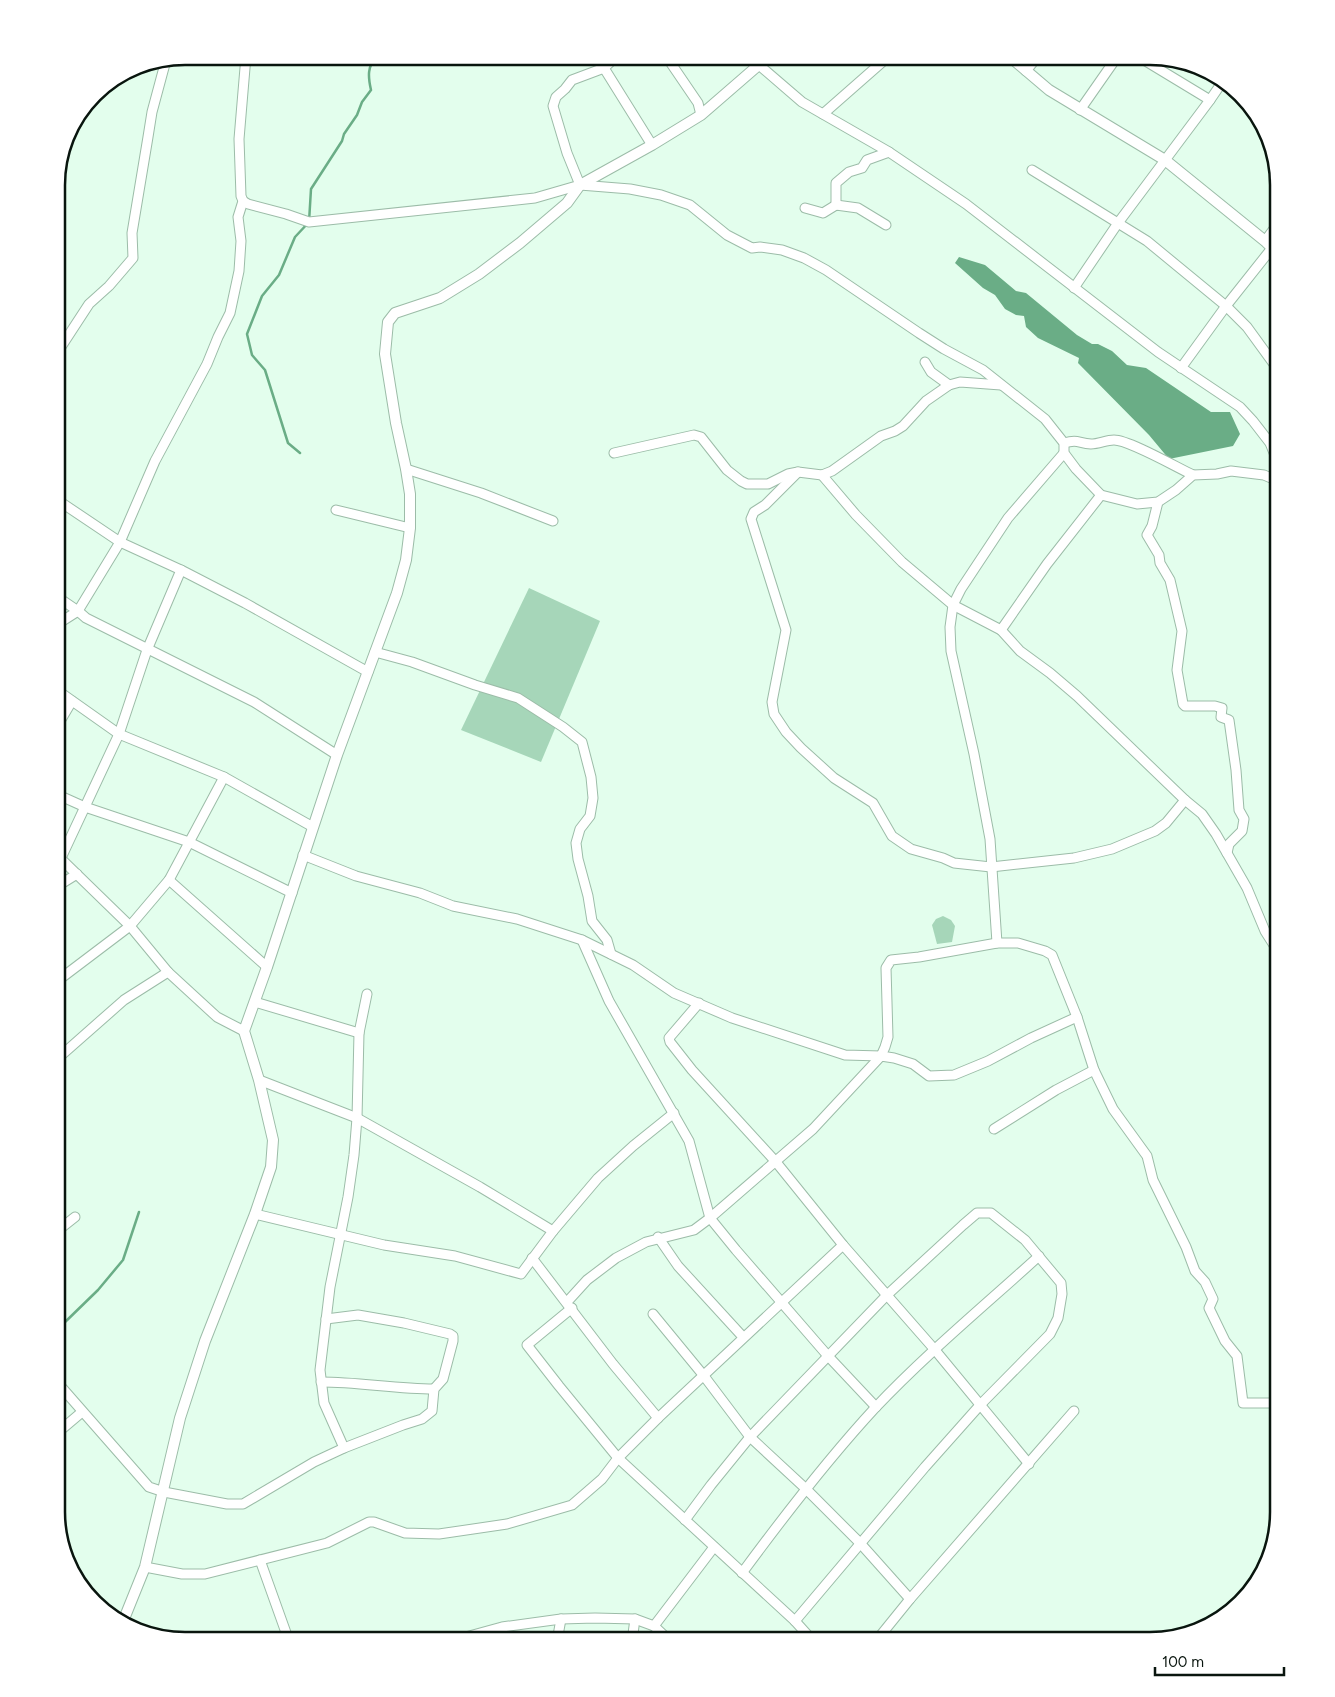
<svg xmlns="http://www.w3.org/2000/svg" width="1335" height="1697" viewBox="0 0 1335 1697" font-family="Figtree,sans-serif">
<style>
.green{fill:#a6d6b9}
.water{fill:#6aad86}
.lines{fill:none;stroke-linecap:round;stroke-linejoin:round}
.stream{stroke:#6aad86;stroke-width:2.5}
.minor-casing{stroke:#9cbca8;stroke-width:11}
.tertiary-casing{stroke:#9cbca8;stroke-width:12}
.minor{stroke:#fff;stroke-width:9}
.tertiary{stroke:#fff;stroke-width:10}
.rim{fill:none;stroke:#09150e;stroke-width:2.5}
</style>
<rect width="100%" height="100%" fill="#e3feed"/>
<g class="green">
<polygon points="529,588 600,621 541,762 461,730"/>
<polygon points="943,916 951,920 955,926 952,942 937,944 932,925 936,919"/>
</g>
<polygon class="water" points="959,257 985,265 1016,291 1026,293 1077,335 1092,344 1098,344 1112,351 1127,365 1146,368 1211,412 1230,412 1240,434 1233,446 1169,459 1149,435 1078,363 1079,358 1038,338 1026,327 1024,316 1016,315 1005,309 995,295 983,288 955,263"/>
<g class="lines">
<g class="stream">
<path d="M300 453 288 443 265 370 252 355 247 334 262 296 279 275 295 237 309 222 311 189 342 141 344 134 357 115 362 102 371 90C368 77 367 66 377 56"/>
<polyline points="1279,802 1277,794 1279,792"/>
<polyline points="56,1326 62,1325 98,1290 123,1260 139,1212"/>
</g>
<g class="minor-casing">
<g id="minor">
<polyline points="666,56 698,103 701,115"/>
<polyline points="1139,57 1210,100"/>
<polyline points="759,65 802,102 889,152 966,204 1158,352 1240,407 1253,421 1270,443 1279,465"/>
<polyline points="604,68 652,145"/>
<polyline points="1026,71 1038,56"/>
<polyline points="1080,110 1117,57"/>
<polyline points="823,114 889,56"/>
<polyline points="1032,170 1147,241 1226,306 1247,327 1279,371"/>
<polyline points="580,185 567,153 553,106 556,97 565,89 572,80 604,68 617,56"/>
<polyline points="243,201 248,204 286,214 309,222 535,198 580,185 630,189 661,195 690,205 727,235 752,248 760,247 782,250 804,258 826,270 919,333 944,349 983,370 1045,419 1064,443 1064,453 1076,469 1101,495 1137,504 1158,502 1176,490 1193,475 1217,474 1231,471 1264,475 1271,478 1279,478"/>
<polyline points="836,205 836,183 849,172 862,168 867,160 889,152"/>
<polyline points="805,208 823,213 836,205 858,208 886,225"/>
<polyline points="1265,241 1279,222"/>
<polyline points="1074,288 1118,223 1210,100 1223,81"/>
<polyline points="57,353 89,304 109,286 133,258 132,233 148,137 152,112 166,60"/>
<polyline points="925,362 931,372 949,385"/>
<polyline points="1181,368 1226,306 1272,248"/>
<path d="M1064 443C1078 439 1078 443 1091 444 1099 444 1106 440 1114 440 1129 440 1176 467 1193 475"/>
<polyline points="614,453 694,435 701,437 727,470 741,481 747,484 768,484 788,474 798,472 822,475 832,471 881,436 895,431 903,426 926,401 949,385 960,382 1001,385"/>
<polyline points="406,469 481,493 553,521"/>
<polyline points="798,472 765,505 754,512 751,519 786,630 772,702 774,714 786,732 801,748 834,778 873,803 892,836 911,849 943,858 954,863 991,867 1074,858 1112,849 1155,831 1166,823 1185,800"/>
<polyline points="822,475 856,515 902,562 953,605 1001,630 1047,564 1101,495"/>
<polyline points="56,499 120,542 181,570 245,603 368,672"/>
<polyline points="1158,502 1152,526 1147,535 1159,555 1160,563 1170,580 1182,631 1177,670 1183,704 1185,706 1215,706 1222,708 1221,717 1229,720 1236,770 1239,810 1244,819 1242,831 1229,844 1227,853"/>
<polyline points="336,510 410,528"/>
<polyline points="56,596 78,611 86,618 254,702 337,755"/>
<polyline points="56,625 78,611 120,542 155,461 207,364 218,337 230,313 239,271 241,241 238,217 243,201 241,196 239,139 246,56"/>
<polyline points="1001,630 1020,651 1050,673 1077,696 1185,800 1202,814 1216,834 1247,888 1265,931 1279,953"/>
<polyline points="375,652 412,662 475,685 518,698 563,727 582,742 591,777 593,798 590,816 580,829 576,843 578,859 588,896 592,921 607,940 611,954"/>
<polyline points="56,692 61,693 119,734 224,777 313,827"/>
<polyline points="56,728 72,701"/>
<polyline points="56,794 85,807 189,842 292,893"/>
<polyline points="57,855 130,926 168,972 217,1017 244,1031"/>
<polyline points="303,855 356,876 420,893 453,906 517,919 582,940 633,965 674,993 732,1018 845,1055 881,1056 885,1047 888,1037 886,968 891,960 919,957 997,943 1018,943 1045,951 1052,955 1077,1017 1094,1070 1113,1109 1147,1156 1153,1180 1186,1247 1195,1271 1205,1282 1213,1299 1209,1308 1225,1341 1237,1356 1243,1403 1279,1403"/>
<polyline points="61,858 119,734 147,650 181,570"/>
<polyline points="169,880 267,967"/>
<polyline points="56,887 77,874"/>
<polyline points="582,940 609,1001 689,1141 710,1218 736,1250 828,1356 876,1407"/>
<polyline points="997,943 990,839 974,754 951,651 950,627 953,605 961,589 1008,518 1064,453"/>
<polyline points="56,982 130,926 169,880 224,777"/>
<polyline points="255,1002 359,1033"/>
<polyline points="699,1003 669,1038 670,1042 692,1070 776,1162 843,1245 935,1350 1029,1464"/>
<polyline points="56,1060 124,1000 168,972"/>
<polyline points="994,1129 1056,1090 1094,1070"/>
<polyline points="255,1214 384,1245 455,1256 521,1274 553,1231 480,1187 357,1118 259,1080"/>
<polyline points="553,1231 598,1178 633,1146 674,1113"/>
<polyline points="56,1232 75,1217"/>
<polyline points="658,1237 678,1266 743,1337"/>
<polyline points="532,1258 613,1364 658,1418"/>
<polyline points="567,1302 587,1280 616,1258 646,1242 694,1230 710,1218 813,1129 881,1056 894,1058 913,1064 929,1076 954,1075 988,1061 1031,1038 1077,1017"/>
<polyline points="572,1308 527,1345 559,1386 618,1458 795,1621 813,1641"/>
<polyline points="653,1314 704,1376 750,1437 805,1488 860,1543 910,1599"/>
<polyline points="56,1381 149,1487 164,1492 227,1504 243,1504 314,1462 344,1448 403,1425 422,1419 432,1411 434,1389 443,1379 453,1341 453,1336 450,1334 404,1323 358,1315 326,1319"/>
<path d="M321 1382C359 1382 396 1389 434 1389"/>
<polyline points="56,1434 82,1412"/>
<polyline points="344,1448 324,1403 320,1370 330,1287 348,1197 354,1155 357,1118 359,1033 367,994"/>
<polyline points="685,1520 711,1485 750,1437 887,1295 963,1225 977,1213 991,1213 1025,1240 1061,1283 1062,1294 1058,1318 1050,1334 981,1404 925,1467 795,1621"/>
<polyline points="260,1560 289,1641"/>
<polyline points="145,1567 182,1574 205,1574 327,1543 369,1522 374,1522 405,1533 439,1534 507,1524 572,1505 602,1479 618,1458 658,1418 843,1245"/>
<path d="M742 1573C784 1516 827 1460 875 1408 926 1354 984 1306 1039 1256"/>
<polyline points="654,1626 714,1547"/>
<polyline points="451,1641 502,1627 561,1619 595,1618 635,1619 654,1626 670,1641"/>
<polyline points="557,1641 561,1619"/>
<polyline points="632,1641 635,1619"/>
<polyline points="876,1641 910,1599 1074,1411"/>
</g>
</g>
<g class="tertiary-casing">
<g id="tertiary">
<polyline points="749,56 759,65"/>
<polyline points="1009,56 1049,90 1165,160 1265,241 1279,255"/>
<polyline points="122,1624 145,1567 180,1418 205,1341 255,1214 271,1167 273,1140 259,1080 244,1031 267,967 337,755 397,593 406,560 410,528 410,494 406,469 396,423 385,354 388,322 395,313 440,298 479,274 520,243 567,203 580,185 652,145 701,115 769,56"/>
</g>
</g>
<use href="#minor" class="minor"/>
<use href="#tertiary" class="tertiary"/>
</g>
<path d="M0 0H1335V1697H0ZM185 65H1150A120 120 0 0 1 1270 185V1512A120 120 0 0 1 1150 1632H185A120 120 0 0 1 65 1512V185A120 120 0 0 1 185 65Z" fill="#fff" fill-rule="evenodd"/>
<path class="rim" d="M185 65H1150A120 120 0 0 1 1270 185V1512A120 120 0 0 1 1150 1632H185A120 120 0 0 1 65 1512V185A120 120 0 0 1 185 65Z"/>
<path d="M1155 1667v8h129v-8" fill="none" stroke="#09150e" stroke-width="2.5"/>
<text x="1162" y="1667" font-size="15" fill="#09150e" stroke="#ffffff" stroke-width="4" paint-order="stroke">100 m</text>
</svg>
